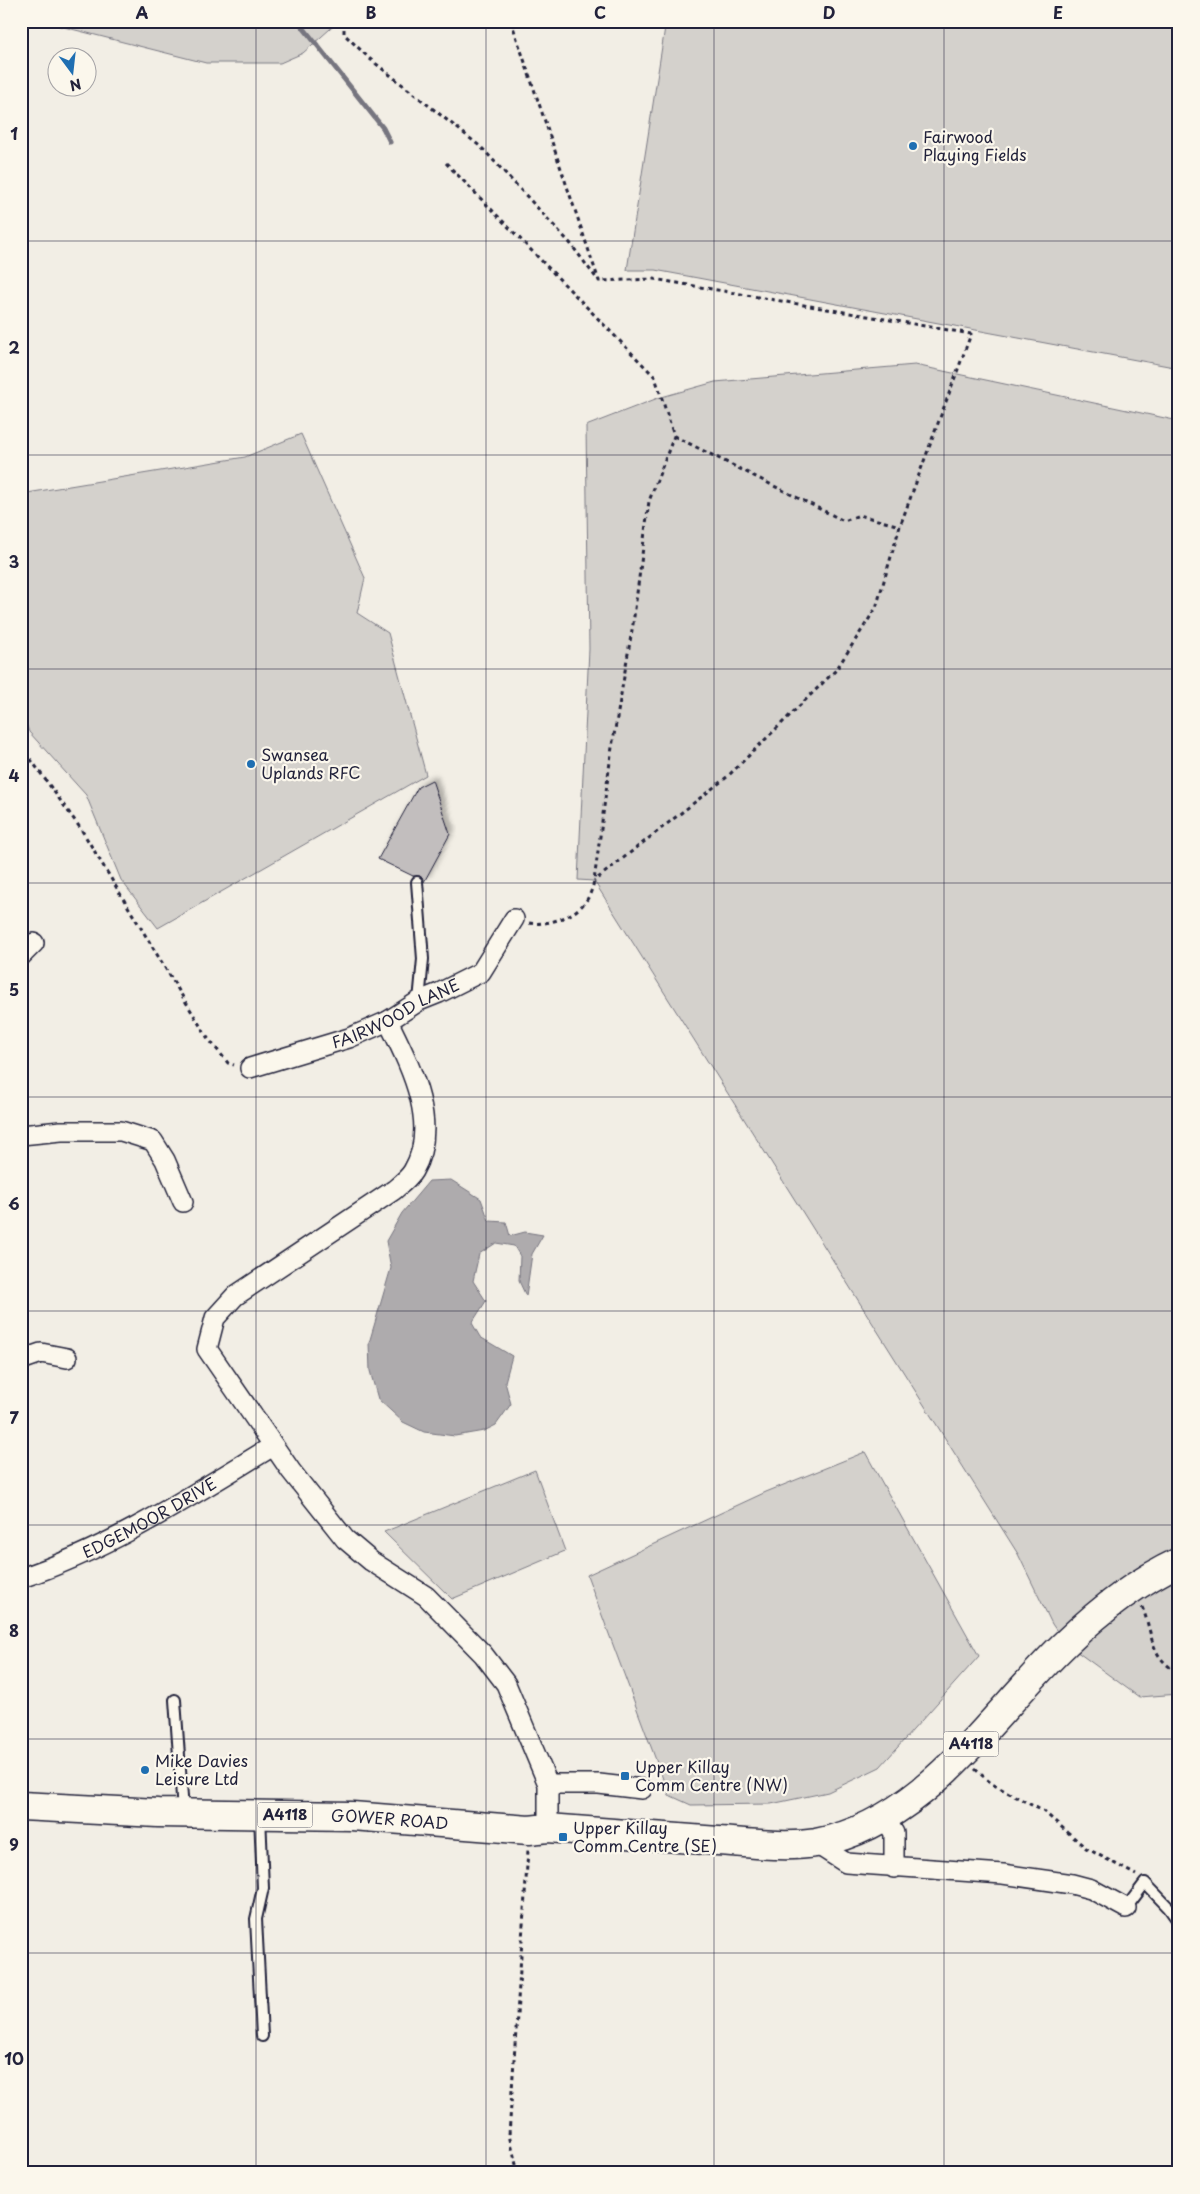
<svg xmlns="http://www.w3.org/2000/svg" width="1200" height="2194" viewBox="0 0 1200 2194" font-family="'Playpen Sans',sans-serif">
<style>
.green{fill:#d4d1cc;stroke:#7b7a84}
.water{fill:#aeabad;stroke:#76747f}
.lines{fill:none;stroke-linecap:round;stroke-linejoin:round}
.stream{stroke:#76747f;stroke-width:5}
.building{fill:#c2bebe;stroke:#22223b;filter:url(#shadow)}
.service-casing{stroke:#22223b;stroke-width:14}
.minor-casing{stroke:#22223b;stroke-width:22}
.primary-casing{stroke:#22223b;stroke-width:31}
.path{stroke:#22223b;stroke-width:3;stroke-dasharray:4 4;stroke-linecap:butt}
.service{stroke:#fbf7ec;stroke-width:10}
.minor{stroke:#fbf7ec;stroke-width:19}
.primary{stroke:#fbf7ec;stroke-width:28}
.grid{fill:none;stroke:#22223b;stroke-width:1;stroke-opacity:0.55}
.poi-dot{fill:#1f6fb2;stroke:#fbf7ec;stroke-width:2}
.labels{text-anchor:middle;stroke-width:4.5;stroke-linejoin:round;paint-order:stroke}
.shield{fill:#fbf7ec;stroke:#636270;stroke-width:1}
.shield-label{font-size:15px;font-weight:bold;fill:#22223b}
.poi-label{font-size:16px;fill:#22223b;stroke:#fbf7ec;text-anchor:start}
.street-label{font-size:16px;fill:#22223b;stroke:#fbf7ec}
.neatline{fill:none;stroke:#22223b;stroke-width:2}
.grid-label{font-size:16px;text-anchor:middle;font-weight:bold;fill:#22223b}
</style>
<defs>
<filter id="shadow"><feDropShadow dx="4.5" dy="-4.5" stdDeviation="2.5" flood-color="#0004"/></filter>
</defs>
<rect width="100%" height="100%" fill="#f2eee5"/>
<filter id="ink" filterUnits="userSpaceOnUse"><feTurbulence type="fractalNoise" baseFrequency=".02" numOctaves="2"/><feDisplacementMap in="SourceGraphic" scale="10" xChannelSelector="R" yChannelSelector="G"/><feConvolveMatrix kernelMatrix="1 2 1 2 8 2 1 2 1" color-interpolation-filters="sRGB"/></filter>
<g filter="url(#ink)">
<g class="green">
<polygon points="40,21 339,21 303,53 280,63 206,63"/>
<polygon points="666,21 1179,21 1179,368 655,270 627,270"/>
<polygon points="915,365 1179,421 1179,1694 1139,1697 1065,1643 1052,1624 1018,1554 594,881 578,880 589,649 586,426 658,398 715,382"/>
<polygon points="301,434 365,578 357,613 388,633 426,775 158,928 121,880 86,795 29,732 21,709 21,596 26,589 21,561 21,494 245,457"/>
<polygon points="865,1452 979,1656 880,1767 828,1792 771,1804 691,1805 669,1795 587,1575 766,1492"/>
<polygon points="535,1470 565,1551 452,1599 384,1532"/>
</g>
<polygon class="water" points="451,1180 481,1199 489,1221 506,1222 510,1236 525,1232 543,1235 532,1254 526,1296 519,1281 520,1256 514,1246 496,1243 479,1254 473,1281 486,1301 472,1323 480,1337 512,1356 505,1382 511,1404 496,1425 484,1431 455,1436 424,1432 403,1422 378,1399 370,1371 369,1343 391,1268 386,1241 402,1213 429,1181"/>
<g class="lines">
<polyline class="stream" points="298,21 383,128 390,142"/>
</g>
<polygon class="building" points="432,780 450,834 424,882 420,876 413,876 378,859 418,787"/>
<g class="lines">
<g class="service-casing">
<g id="service">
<polyline points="417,882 423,959 419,1001"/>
<polyline points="175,1700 183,1811"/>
<polyline points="260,1815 263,1888 256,1919 262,2036"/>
<polyline points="1126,1908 1145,1883 1169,1908 1179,1922"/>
</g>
</g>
<g class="minor-casing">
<g id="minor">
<polyline points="21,956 34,943"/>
<path d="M388 1021C409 1064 441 1124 413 1171 409 1178 400 1185 394 1190L235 1296 215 1318 207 1349 291 1471 345 1539 371 1561 426 1596 483 1654 506 1684 548 1784V1828"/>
<path id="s1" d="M250 1068 349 1038 388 1021 419 1001 439 993 481 972 514 919"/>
<polyline points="21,1135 61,1131 121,1131 153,1141 165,1160 183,1202"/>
<polyline points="21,1360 41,1353 67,1358"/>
<path id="s2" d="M21 1578C112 1548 192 1495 273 1446"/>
<polyline points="548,1784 599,1784 642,1789"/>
<polyline points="884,1817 894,1833 894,1868"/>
<polyline points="815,1843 846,1863 1003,1874 1072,1884 1091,1889 1126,1908"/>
</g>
</g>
<g class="primary-casing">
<g id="primary">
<path id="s3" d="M21 1806 158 1813 352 1816 529 1830 548 1828C605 1832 661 1837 718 1841 749 1843 785 1848 816 1843 927 1822 990 1715 1066 1643 1100 1610 1136 1582 1179 1562"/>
</g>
</g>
<g class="path">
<polyline points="344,21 344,34 370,59 481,147 570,243 597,279"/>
<polyline points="511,21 599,281 654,279 971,334 900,526 876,608 836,670 727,777 594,881"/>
<path d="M446 163 655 377 674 436 649 501 633 624 612 747 594 881C593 886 591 892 589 896 579 916 549 926 529 923"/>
<polyline points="674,436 844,521 859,515 900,526"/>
<polyline points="21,746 81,829 207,1037 228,1063 234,1065"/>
<path d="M1142 1607C1154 1635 1148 1656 1179 1673"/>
<polyline points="975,1769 992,1784 1043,1811 1086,1848 1136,1875"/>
<polyline points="518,2173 509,2135 528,1850"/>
</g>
<use href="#service" class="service"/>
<use href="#minor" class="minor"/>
<use href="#primary" class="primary"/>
</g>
</g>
<path class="grid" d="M256 21V2173M486 21V2173M714 21V2173M944 21V2173M21 241H1179M21 455H1179M21 669H1179M21 883H1179M21 1097H1179M21 1311H1179M21 1525H1179M21 1739H1179M21 1953H1179"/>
<g class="poi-dot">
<circle cx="913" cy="146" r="5"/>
<circle cx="251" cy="764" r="5"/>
<circle cx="145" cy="1770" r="5"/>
<rect x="620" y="1771" width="10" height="10" rx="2.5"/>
<rect x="558" y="1832" width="10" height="10" rx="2.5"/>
</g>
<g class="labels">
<g class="shield">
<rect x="943.5" y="1731.5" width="55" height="25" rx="4"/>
<rect x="257.5" y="1802.5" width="55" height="25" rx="4"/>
</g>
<g class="shield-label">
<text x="971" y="1749">A4118</text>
<text x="285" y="1820">A4118</text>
</g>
<g class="poi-label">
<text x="923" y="143">Fairwood<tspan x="923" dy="18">Playing Fields</tspan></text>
<text x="261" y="761">Swansea<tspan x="261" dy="18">Uplands RFC</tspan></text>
<text x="155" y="1767">Mike Davies<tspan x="155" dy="18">Leisure Ltd</tspan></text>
<text x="635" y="1773">Upper Killay<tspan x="635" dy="18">Comm Centre (NW)</tspan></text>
<text x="573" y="1834">Upper Killay<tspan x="573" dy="18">Comm Centre (SE)</tspan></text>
</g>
<g class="street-label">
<text dy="6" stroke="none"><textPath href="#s1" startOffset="156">FAIRWOOD LANE</textPath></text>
<text dy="6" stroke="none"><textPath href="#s2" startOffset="142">EDGEMOOR DRIVE</textPath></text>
<text dy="6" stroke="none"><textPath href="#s3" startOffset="369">GOWER ROAD</textPath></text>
</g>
</g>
<rect width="1200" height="2194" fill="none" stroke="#fbf7ec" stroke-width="55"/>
<g transform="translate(72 72) rotate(165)"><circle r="24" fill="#fbf7ec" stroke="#a4a2a5"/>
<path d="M0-4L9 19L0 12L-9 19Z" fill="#1f6fb2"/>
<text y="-8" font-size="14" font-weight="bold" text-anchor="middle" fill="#22223b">N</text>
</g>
<rect x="28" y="28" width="1144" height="2138" class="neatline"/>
<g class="grid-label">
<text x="142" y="19">A</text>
<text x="371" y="19">B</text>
<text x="600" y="19">C</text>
<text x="829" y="19">D</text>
<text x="1058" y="19">E</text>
<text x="14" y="140">1</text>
<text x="14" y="354">2</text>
<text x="14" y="568">3</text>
<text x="14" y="782">4</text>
<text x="14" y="996">5</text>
<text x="14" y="1210">6</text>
<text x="14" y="1424">7</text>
<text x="14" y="1637">8</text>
<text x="14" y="1851">9</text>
<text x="14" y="2065">10</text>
</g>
</svg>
